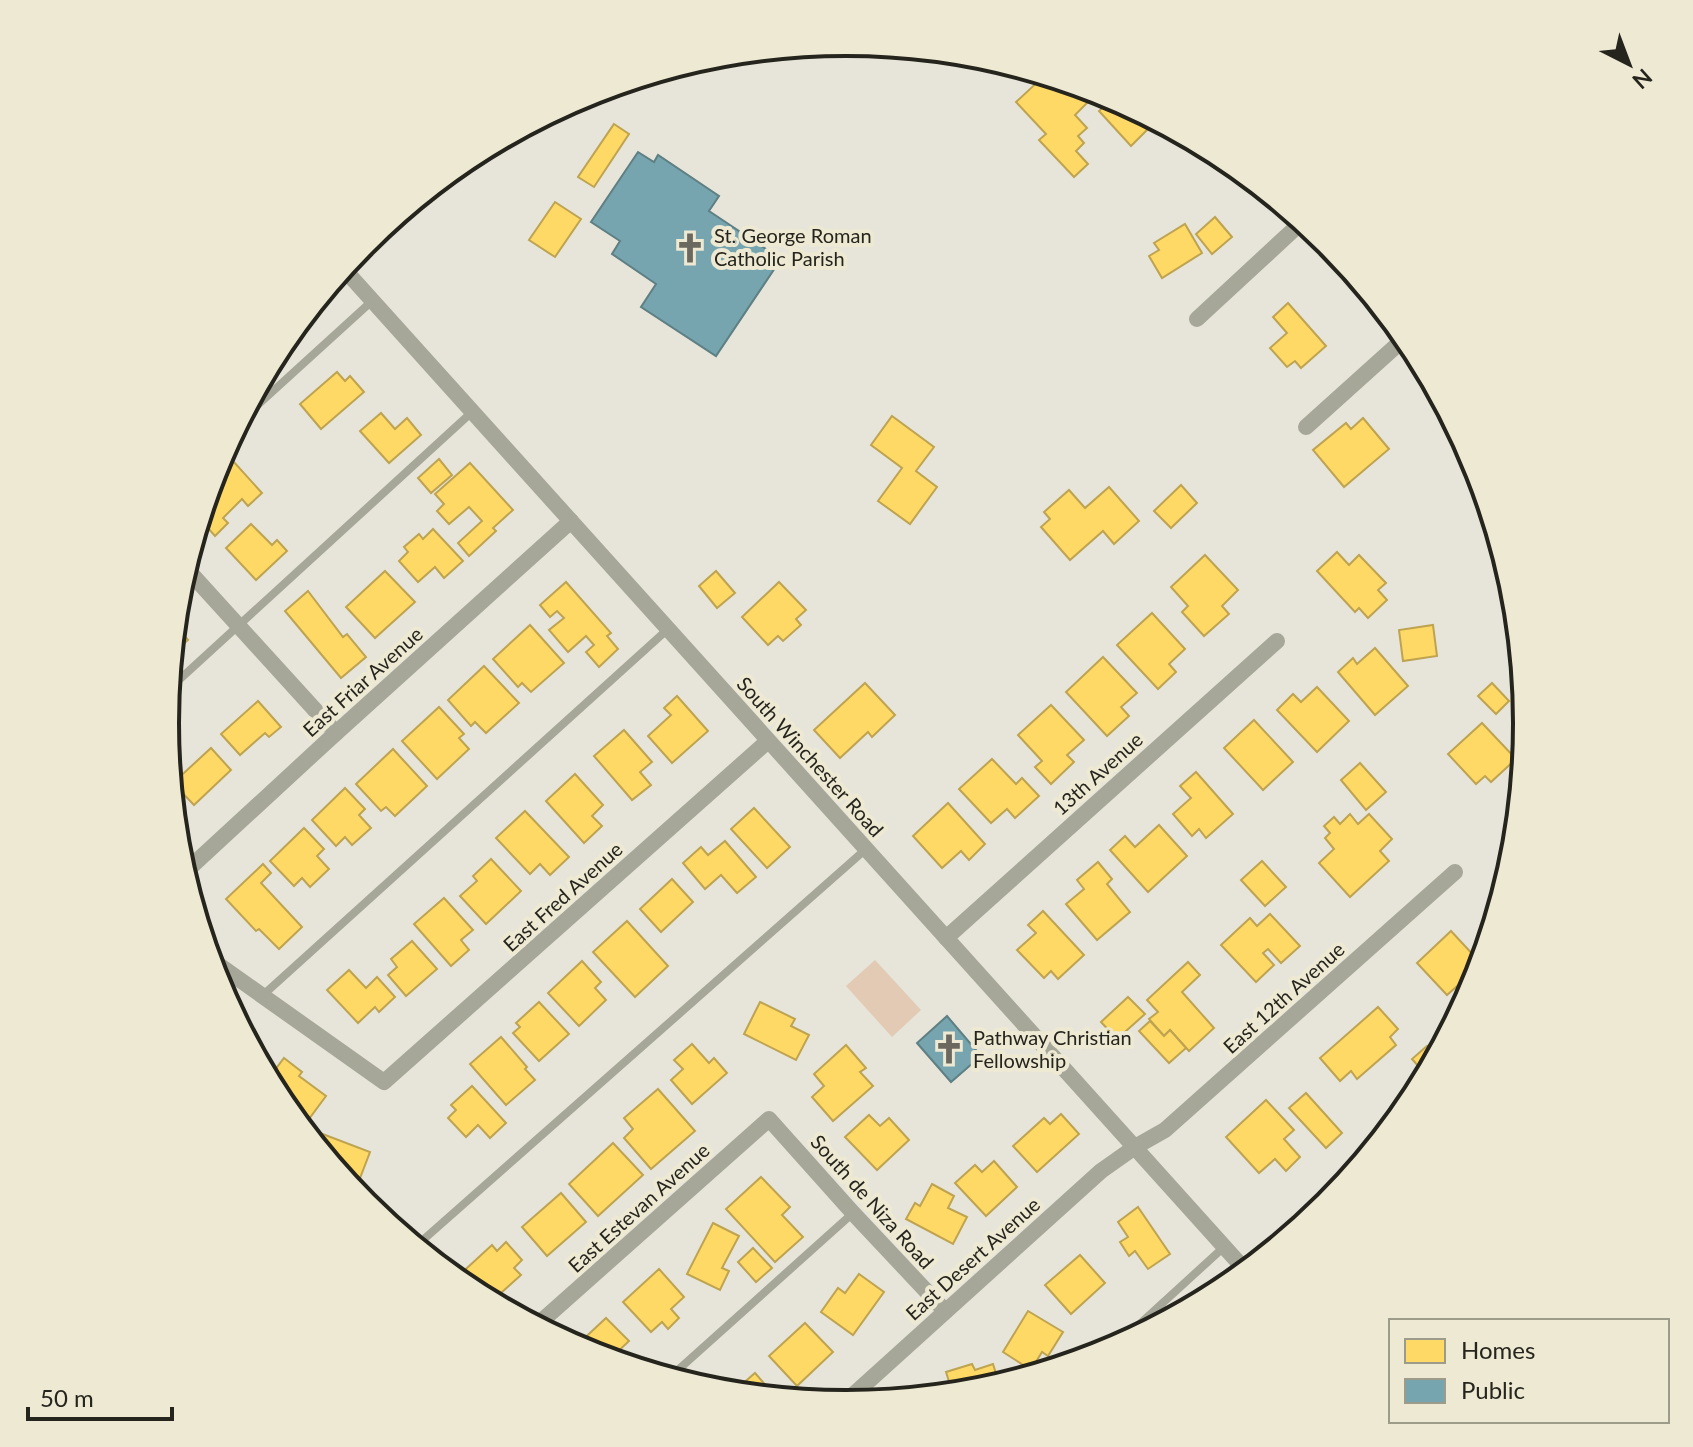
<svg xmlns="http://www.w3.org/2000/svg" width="1693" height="1447" viewBox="0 0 1693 1447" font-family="Lato,sans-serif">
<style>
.green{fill:#e2cab4}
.homes{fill:#ffd966;stroke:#bea350;stroke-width:2}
.public{fill:#76a5af;stroke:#5e7f83;stroke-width:2}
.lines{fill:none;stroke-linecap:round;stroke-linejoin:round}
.service{stroke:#a6a798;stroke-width:8}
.minor{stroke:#a6a798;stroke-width:16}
.labels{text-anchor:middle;stroke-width:8;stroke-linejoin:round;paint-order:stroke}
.poi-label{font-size:20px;fill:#26251d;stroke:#ede9d3;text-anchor:start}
.street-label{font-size:20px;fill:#26251d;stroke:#ede9d3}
.rim{fill:none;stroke:#26251d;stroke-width:4}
</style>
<rect width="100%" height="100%" fill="#e7e5d9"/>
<polygon class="green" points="875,960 921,1010 892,1037 846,986"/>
<g class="homes">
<polygon points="1045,75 1055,78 1063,87 1068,82 1073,83 1089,101 1075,115 1087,128 1078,136 1084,143 1076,151 1088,164 1074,177 1039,140 1046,134 1016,102"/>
<polygon points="1114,97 1157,120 1131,146 1099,111"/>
<polygon points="614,124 629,134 594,187 578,177"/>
<polygon points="555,202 581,219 555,257 529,240"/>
<polygon points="1215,217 1232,237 1212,254 1196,234"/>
<polygon points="1185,224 1202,253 1162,278 1149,256 1159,250 1154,243"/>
<polygon points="1288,303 1326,346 1301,368 1295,361 1287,367 1270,348 1287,333 1273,317"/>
<polygon points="337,372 345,381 350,376 364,392 321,429 300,404"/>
<polygon points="381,413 395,429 407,418 421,435 389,463 360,431"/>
<polygon points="892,416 934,447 916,471 937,487 910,524 878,501 902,468 871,445"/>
<polygon points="1363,418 1389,449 1344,487 1313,450 1346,423 1351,429"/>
<polygon points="225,458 230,464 233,461 262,493 248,506 242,499 223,518 228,523 215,536 200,519 211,481 220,473 216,466"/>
<polygon points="439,459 452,475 431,493 418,478"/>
<polygon points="470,463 513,510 493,528 496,531 469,556 458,543 482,521 469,507 449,524 437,511 444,504 435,494"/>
<polygon points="1181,485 1197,503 1171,528 1154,511"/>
<polygon points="1109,487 1139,521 1114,544 1103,531 1070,560 1041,527 1050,519 1044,512 1069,490 1085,508"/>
<polygon points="251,524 272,545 277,540 287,551 256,580 226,548"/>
<polygon points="433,529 463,561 444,578 435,567 418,582 399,561 408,552 404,547 419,534 423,539"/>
<polygon points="1337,552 1349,565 1359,555 1386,583 1378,590 1387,600 1368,618 1359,608 1355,612 1317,571"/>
<polygon points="1205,555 1238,590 1222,606 1229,614 1204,636 1182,612 1188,606 1171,587"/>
<polygon points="385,571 415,602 375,638 346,607"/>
<polygon points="716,571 735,593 717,608 699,586"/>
<polygon points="566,582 611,633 607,636 618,649 599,667 586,652 594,645 586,636 568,652 549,630 564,618 557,611 550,617 540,605"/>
<polygon points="779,582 806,610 796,619 801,625 783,641 778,636 768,645 742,617"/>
<polygon points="308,591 343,637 347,634 366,657 341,678 285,611"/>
<polygon points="1152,613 1185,649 1169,664 1176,672 1158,689 1117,645"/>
<polygon points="175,625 188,640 172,654"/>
<polygon points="530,625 564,663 531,692 522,683 518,687 493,659"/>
<polygon points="1433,625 1437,656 1403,661 1399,630"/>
<polygon points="1375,648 1408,686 1375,715 1338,672 1353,658 1357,664"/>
<polygon points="1103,657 1137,693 1121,707 1129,716 1107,736 1066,692"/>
<polygon points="484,666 519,703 486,733 475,722 471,726 448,700"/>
<polygon points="865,683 895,715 872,737 868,732 840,758 814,730"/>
<polygon points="1492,683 1509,701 1496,714 1478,696"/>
<polygon points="1317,687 1349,721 1317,752 1277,710 1293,694 1301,702"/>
<polygon points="677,696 708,731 672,763 648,736 671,715 664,708"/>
<polygon points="258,701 281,727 269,737 265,733 240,755 221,734"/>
<polygon points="1051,705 1084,740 1067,755 1074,762 1051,784 1035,767 1042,761 1018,735"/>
<polygon points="439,707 464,734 459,738 469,749 437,779 402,741"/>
<polygon points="1254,720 1293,762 1263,790 1224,748"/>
<polygon points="1482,723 1516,759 1491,782 1485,776 1476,784 1448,754"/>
<polygon points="624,730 652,762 640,772 651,785 632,800 594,756"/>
<polygon points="211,748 231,770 194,805 173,783"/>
<polygon points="393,749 427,786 395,816 386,807 381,811 356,784"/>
<polygon points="992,759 1016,784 1022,778 1039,796 1015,818 1007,809 991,823 959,789"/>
<polygon points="1360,763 1386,792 1366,810 1341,780"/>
<polygon points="1196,772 1233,814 1206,838 1199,829 1192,836 1173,814 1191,798 1180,786"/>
<polygon points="575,774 603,805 592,816 602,826 584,843 546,801"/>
<polygon points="345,788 365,809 359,815 371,828 352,845 345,837 336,846 312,820"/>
<polygon points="948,803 985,844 969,860 961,851 942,868 913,836"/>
<polygon points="754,808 790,847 767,868 731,829"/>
<polygon points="525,811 569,857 550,875 540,864 530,874 496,838"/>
<polygon points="1350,814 1358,824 1369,814 1392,839 1380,851 1389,861 1350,897 1319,863 1334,849 1325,838 1330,833 1324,826 1334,817 1340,824"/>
<polygon points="1159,825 1187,856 1148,892 1110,850 1125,836 1135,847"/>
<polygon points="304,828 324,849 317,856 329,869 310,887 302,878 294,886 270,861"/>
<polygon points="725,841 756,877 737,893 721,875 705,889 683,863 701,847 708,855"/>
<polygon points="491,859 521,891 486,924 460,896 477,881 473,876"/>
<polygon points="1262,861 1286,887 1265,906 1241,880"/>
<polygon points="1098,862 1112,879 1107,884 1130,912 1097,940 1066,904 1084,889 1077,880"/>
<polygon points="263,864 271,873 261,883 302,927 279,949 259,929 256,931 226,899"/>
<polygon points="672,879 693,902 661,932 640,909"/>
<polygon points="444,898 473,930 461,940 469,950 451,966 414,924"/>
<polygon points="1043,911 1084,955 1058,979 1051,971 1044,978 1017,950 1036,933 1028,925"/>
<polygon points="1270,914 1300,946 1281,963 1268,949 1263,953 1274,965 1256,982 1221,945 1250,918 1257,926"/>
<polygon points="627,921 668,966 635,997 593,952"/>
<polygon points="1451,931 1477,959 1469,967 1473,972 1447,995 1417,963"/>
<polygon points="412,941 437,969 406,996 388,975 397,967 391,959"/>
<polygon points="582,961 601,982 595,988 606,1000 579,1026 548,993"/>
<polygon points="1188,962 1200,975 1182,992 1214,1028 1189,1051 1170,1030 1164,1036 1149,1019 1158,1012 1147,1000"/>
<polygon points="349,970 366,988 377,977 395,997 379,1012 375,1007 358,1023 327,990"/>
<polygon points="1128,997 1145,1014 1117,1039 1101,1022"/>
<polygon points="539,1002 569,1034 539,1061 513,1033 520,1027 516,1023"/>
<polygon points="760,1002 795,1019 791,1026 809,1035 796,1060 744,1034"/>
<polygon points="1378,1007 1398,1029 1390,1037 1396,1045 1357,1079 1351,1071 1340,1081 1320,1058"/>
<polygon points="1150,1021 1164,1036 1170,1030 1186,1048 1169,1063 1139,1031"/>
<polygon points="501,1037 527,1067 525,1069 535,1080 506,1105 470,1064"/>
<polygon points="692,1044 709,1063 714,1058 727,1073 692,1104 671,1080 683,1069 674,1060"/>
<polygon points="846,1045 866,1068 860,1072 873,1086 833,1121 812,1097 824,1086 814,1074"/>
<polygon points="1427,1046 1437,1058 1427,1076 1412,1059"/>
<polygon points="284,1058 302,1072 299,1076 326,1096 303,1127 296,1122 280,1102 268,1079"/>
<polygon points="472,1086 506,1123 490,1138 478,1125 466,1137 448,1118 456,1110 451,1105"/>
<polygon points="658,1089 695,1131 651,1169 624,1138 633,1129 624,1118"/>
<polygon points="1306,1093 1342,1133 1326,1148 1289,1108"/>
<polygon points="1266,1100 1294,1130 1284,1139 1300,1157 1286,1171 1275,1159 1259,1173 1226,1137"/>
<polygon points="1061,1114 1079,1134 1037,1172 1013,1146 1044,1118 1050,1124"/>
<polygon points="869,1115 880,1126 889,1118 909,1140 877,1170 845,1137"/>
<polygon points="320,1133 370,1152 357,1186 344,1181 315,1145"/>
<polygon points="613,1143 643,1175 598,1216 569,1184"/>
<polygon points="994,1161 1017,1187 986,1216 955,1183 975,1165 982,1172"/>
<polygon points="761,1177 790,1207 782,1215 803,1237 775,1262 726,1209"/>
<polygon points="932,1184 954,1196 948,1208 967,1217 953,1244 906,1219 915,1203 920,1206"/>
<polygon points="561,1193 586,1222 547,1256 522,1227"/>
<polygon points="1138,1207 1170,1254 1148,1269 1135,1251 1129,1256 1120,1242 1128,1237 1118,1222"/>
<polygon points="713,1223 739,1236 722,1268 729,1271 720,1290 687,1274"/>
<polygon points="506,1242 522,1260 514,1268 521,1275 492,1301 484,1292 480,1296 468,1290 455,1279 492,1245 497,1251"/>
<polygon points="753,1248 772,1268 756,1282 738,1262"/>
<polygon points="1080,1255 1105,1283 1071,1314 1045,1285"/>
<polygon points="659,1269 684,1297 671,1309 679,1318 668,1329 662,1322 651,1332 623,1302"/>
<polygon points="859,1274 884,1292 853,1335 821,1312 838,1288 845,1293"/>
<polygon points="1028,1311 1063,1332 1048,1356 1042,1352 1031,1370 1003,1352"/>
<polygon points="606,1318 629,1341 609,1360 585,1353 575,1347"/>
<polygon points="805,1323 833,1352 797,1386 769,1356"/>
<polygon points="972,1364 975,1370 993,1364 1000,1386 979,1392 953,1394 946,1372"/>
<polygon points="755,1373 777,1398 731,1394"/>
</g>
<g class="public">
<polygon points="638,152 654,162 658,155 719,196 709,211 781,259 716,356 641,307 656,284 612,254 620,241 591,222"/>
<polygon points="947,1016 981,1056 951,1082 917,1043"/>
</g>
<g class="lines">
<g class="service">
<polyline points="238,423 372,301"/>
<polyline points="168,690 472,412"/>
<polyline points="262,996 668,629"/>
<polyline points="415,1247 866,849"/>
<polyline points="1109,1352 1224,1247"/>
<polyline points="669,1378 853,1213"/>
</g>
<g class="minor">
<polyline points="343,268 1247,1272"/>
<polyline points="1197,319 1303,221"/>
<polyline points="1306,427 1406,337"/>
<polyline points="185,567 336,733"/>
<polyline points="183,874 336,733 571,521"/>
<polyline points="946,938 1277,641"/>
<polyline points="209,958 384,1082 768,741"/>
<polyline points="536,1326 769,1119 853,1213 945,1311"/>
<polyline points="842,1405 1101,1171 1135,1147 1165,1130 1455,872"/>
</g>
</g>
<defs>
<g id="church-bare" transform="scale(2.4)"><path d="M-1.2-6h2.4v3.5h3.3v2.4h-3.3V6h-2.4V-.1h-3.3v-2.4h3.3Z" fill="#6a685f" stroke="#ede9d3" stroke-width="2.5" paint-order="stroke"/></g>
</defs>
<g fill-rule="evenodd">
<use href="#church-bare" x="690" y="248"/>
<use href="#church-bare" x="949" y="1049"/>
</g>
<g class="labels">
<g class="poi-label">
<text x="714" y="243">St. George Roman<tspan x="714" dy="23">Catholic Parish</tspan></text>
<text x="973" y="1045">Pathway Christian<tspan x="973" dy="23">Fellowship</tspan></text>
</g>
<g class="street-label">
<text transform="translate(363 682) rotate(-42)" y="7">East Friar Avenue</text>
<text transform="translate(810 757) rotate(48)" y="7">South Winchester Road</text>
<text transform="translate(1098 774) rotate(-42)" y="7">13th Avenue</text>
<text transform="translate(563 897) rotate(-42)" y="7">East Fred Avenue</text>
<text transform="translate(1284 998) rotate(-42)" y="7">East 12th Avenue</text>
<text transform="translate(872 1202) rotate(48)" y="7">South de Niza Road</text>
<text transform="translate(639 1208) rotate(-42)" y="7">East Estevan Avenue</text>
<text transform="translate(973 1259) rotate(-42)" y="7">East Desert Avenue</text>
</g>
</g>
<path d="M0 0H1693V1447H0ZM179 723a667 667 0 1 1 1334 0a667 667 0 1 1-1334 0Z" fill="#ede9d3" fill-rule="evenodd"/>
<path class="rim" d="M179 723a667 667 0 1 1 1334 0a667 667 0 1 1-1334 0Z"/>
<rect x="1389" y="1319" width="280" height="104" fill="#ede9d3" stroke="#9d9b8a" stroke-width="2"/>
<rect x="1405" y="1339" width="40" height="24" fill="#ffd966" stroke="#9d9b8a" stroke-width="2"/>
<text x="1461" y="1359" font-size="24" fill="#26251d">Homes</text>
<rect x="1405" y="1379" width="40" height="24" fill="#76a5af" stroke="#9d9b8a" stroke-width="2"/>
<text x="1461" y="1399" font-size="24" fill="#26251d">Public</text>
<g transform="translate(1629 64) rotate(138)" stroke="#ede9d3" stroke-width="6" paint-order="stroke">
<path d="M0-6L14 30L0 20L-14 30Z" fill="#26251d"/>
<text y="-12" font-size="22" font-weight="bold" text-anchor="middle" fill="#26251d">N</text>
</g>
<path d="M28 1407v12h144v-12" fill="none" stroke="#26251d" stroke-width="4"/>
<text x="40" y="1407" font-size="24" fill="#26251d" stroke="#ede9d3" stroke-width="6" paint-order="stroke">50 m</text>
</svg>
